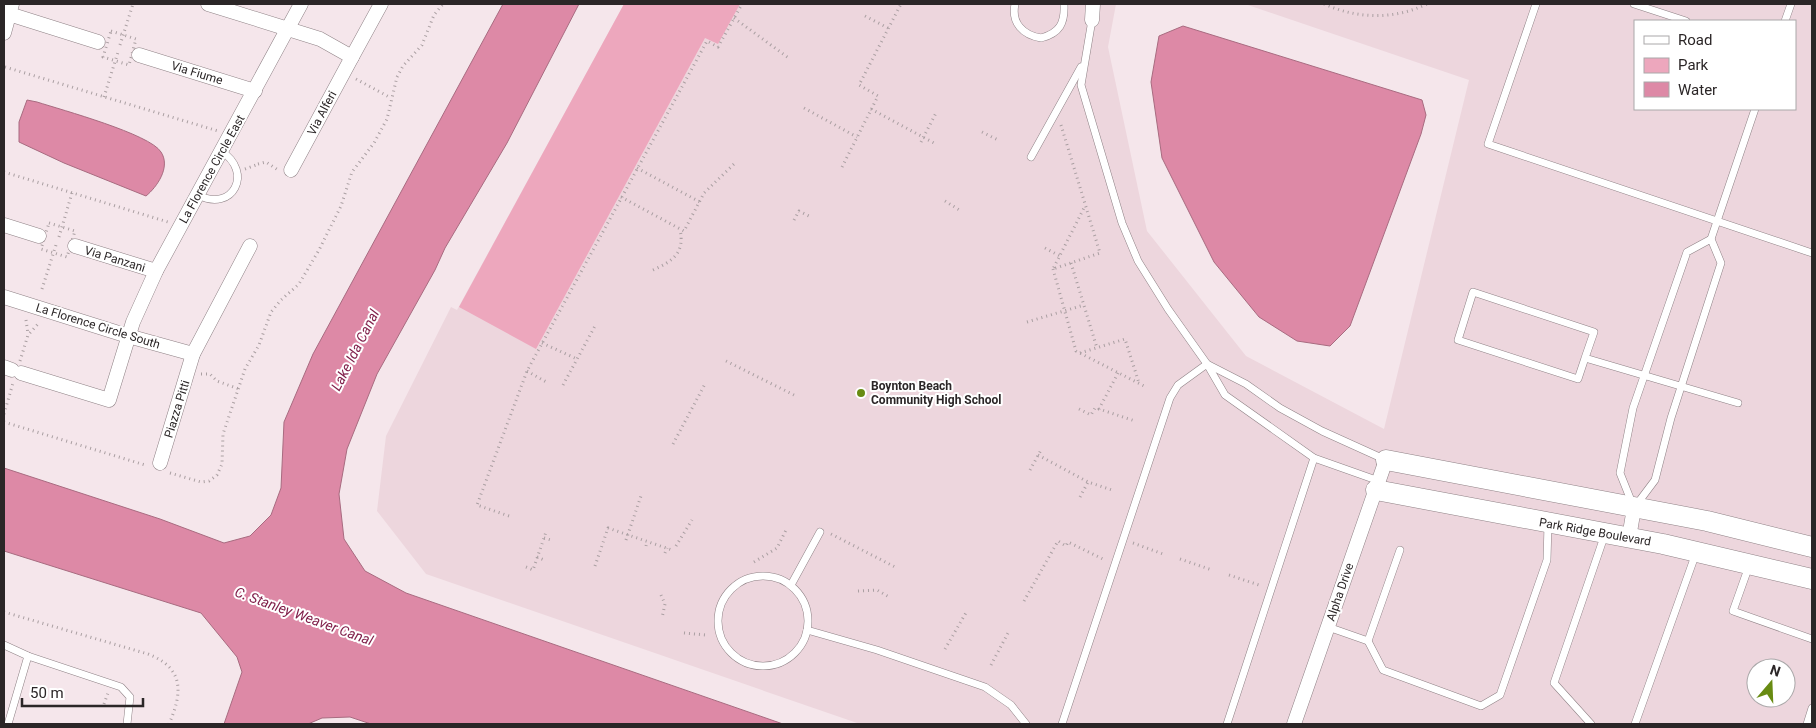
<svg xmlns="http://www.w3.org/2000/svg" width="1816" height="728" viewBox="0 0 1816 728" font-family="Roboto,sans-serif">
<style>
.built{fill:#edd6dd;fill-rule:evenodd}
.green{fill:#eda7bd}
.water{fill:#dd89a6;stroke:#a86b80}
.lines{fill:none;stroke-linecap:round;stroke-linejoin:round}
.lane-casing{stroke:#8f8286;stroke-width:8}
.street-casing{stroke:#8f8286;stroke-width:15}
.secondary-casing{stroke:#8f8286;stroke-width:21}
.path{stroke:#aa9fa2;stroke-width:3;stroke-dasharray:1 4;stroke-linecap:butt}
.lane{stroke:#fff;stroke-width:7}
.street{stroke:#fff;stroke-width:14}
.secondary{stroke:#fff;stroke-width:20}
.poi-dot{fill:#688b12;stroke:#fff;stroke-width:2}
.labels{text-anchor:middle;stroke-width:4;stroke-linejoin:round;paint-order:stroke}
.street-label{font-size:12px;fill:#2b2627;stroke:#fff}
.poi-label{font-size:12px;font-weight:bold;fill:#2b2627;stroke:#fff;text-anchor:start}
.water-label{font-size:14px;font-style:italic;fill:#801f4a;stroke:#fff}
</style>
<rect width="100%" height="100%" fill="#f5e6eb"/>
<path class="built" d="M624 4H1116L1108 47 1147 231 1246 356 1384 429 1469 80 1245 4H1812V724H860L426 574 377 511 386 436 451 307 457 310ZM1635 21H1795V109H1635ZM1756 668H1786V698H1756Z"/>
<polygon class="green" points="624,4 740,4 718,44 705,38 536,349 459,307"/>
<g class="water">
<polygon points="503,4 579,4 507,143 445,248 435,270 377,374 347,449 339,494 344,539 365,571 406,593 783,724 371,724 350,717 322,718 308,724 224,724 242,672 237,657 201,613 4,551 4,468 160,519 224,543 250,536 271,515 281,488 284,422 313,354"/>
<polygon points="1183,26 1422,100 1426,115 1421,134 1350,326 1330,346 1297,341 1259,317 1214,262 1162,158 1151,82 1159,36"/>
<path d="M27 100 37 102C62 110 150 134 161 152 171 167 157 187 146 196L64 163 19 142V122Z"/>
</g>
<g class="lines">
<g class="lane-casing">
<g id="lane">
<path d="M1015 4C1011 23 1023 35 1041 38 1060 33 1065 23 1064 4"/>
<polyline points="1536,4 1488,144 1812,253"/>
<polyline points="1634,4 1686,21"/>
<polyline points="1092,20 1081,85 1122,223 1138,261 1168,309 1207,364 1246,384 1280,408 1322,431 1386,460"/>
<polyline points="1785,21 1791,4"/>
<polyline points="1031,157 1081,67"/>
<path d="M198 195C233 213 254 172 221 151"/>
<polygon points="1711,239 1721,263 1671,418 1655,480 1634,508 1620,473 1633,408 1687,252"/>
<polyline points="1711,239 1755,109"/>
<polyline points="1585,358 1578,379 1458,340 1473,292 1594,332 1585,358 1738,403"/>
<polyline points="1314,458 1379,481"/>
<polyline points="1749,566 1733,611 1812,639"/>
<circle cx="763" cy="621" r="45"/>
<polyline points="791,585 820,532"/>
<polyline points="1328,627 1368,641 1400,550"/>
<polyline points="807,630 877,650 985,687 1011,705 1026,724"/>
<polyline points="1368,641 1383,670 1481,706 1500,695 1547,560 1548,524"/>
<polyline points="4,645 28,656 121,687 130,697 127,724"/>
<polyline points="8,724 28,656"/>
<polyline points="1062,724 1170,398 1178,385 1207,364 1225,395 1314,458 1227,724"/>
<polyline points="1591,724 1554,683 1605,534"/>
<polyline points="1635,724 1696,553"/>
<polyline points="1807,724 1812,708"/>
</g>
</g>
<g class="street-casing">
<g id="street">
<polyline points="208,4 320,39 352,57 381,4"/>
<polyline points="9,14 98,42"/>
<polyline points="1092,20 1093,4"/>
<polyline points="4,33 12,4"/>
<polyline points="139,55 255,91"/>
<polyline points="291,170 352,57"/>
<polyline points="4,225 39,236"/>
<polyline points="75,246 156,271"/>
<polyline points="4,297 128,336 193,354"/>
<polyline points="4,367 12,370"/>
<polyline points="21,373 109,400 133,322 156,271 301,4"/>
<polyline points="160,463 193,354 250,246"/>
<polyline points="1629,538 1634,508"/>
<polyline points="1294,724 1386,460"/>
</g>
</g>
<g class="secondary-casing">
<g id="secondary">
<polyline points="1386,460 1707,521 1812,547"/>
<polyline points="1376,490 1663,544 1812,579"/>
</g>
</g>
<g class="path">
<path d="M1324 4C1358 19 1393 20 1427 4"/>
<polyline points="865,16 888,28"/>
<polyline points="734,18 790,59"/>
<polygon points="111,31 136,39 129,65 103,57"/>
<polyline points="120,45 133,4"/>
<polyline points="5,67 218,131"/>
<polyline points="356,79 391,98"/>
<polyline points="104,97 118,52"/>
<polyline points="804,108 857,137"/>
<polyline points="871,109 934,143"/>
<polyline points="1061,125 1100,253 1053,269 1085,206"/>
<polyline points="982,132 998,140"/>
<polyline points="921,142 936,113"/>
<polyline points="258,164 266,162 278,170"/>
<polyline points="842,167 878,96 859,85 901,4"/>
<polyline points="637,168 700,202"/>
<polyline points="245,169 256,165"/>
<polyline points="4,172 168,222"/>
<polyline points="621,197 684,231 704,193 734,164"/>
<polyline points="945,201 961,211"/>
<polyline points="794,220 799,211 811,217"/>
<polygon points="49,223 75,231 67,257 41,249"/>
<polyline points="59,237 72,193"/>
<polyline points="1045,248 1060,256"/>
<polyline points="1071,263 1097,348"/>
<polyline points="1053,269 1076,351 1146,387"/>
<path d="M653 270C673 261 685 253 680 229"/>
<polyline points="42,289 56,245"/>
<polyline points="26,320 28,334"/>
<polyline points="1027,322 1084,305"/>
<polyline points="542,343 577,359"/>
<polyline points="1080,353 1125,339 1139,383"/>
<polyline points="20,361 28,335 38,324"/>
<polyline points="726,361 796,396"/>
<polyline points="527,371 548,383"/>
<polyline points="1118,373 1099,409 1135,421"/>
<polyline points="201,374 210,374 217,381 239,389"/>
<polyline points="563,385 595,326"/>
<polyline points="1079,409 1091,415 1095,408 1099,409"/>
<polyline points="4,414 13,383"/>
<polyline points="4,422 145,465"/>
<polyline points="673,444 705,384"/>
<polyline points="1038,455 1088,482 1112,490"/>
<polyline points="1030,470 1041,450"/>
<polyline points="170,473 201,482 209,481 217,475 222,464 223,434 245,369 259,345 271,312 281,300 299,284 319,250 341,206 352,172 374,143 387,119 397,77 403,66 422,45 434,15 443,4"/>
<polyline points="1080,497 1088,482"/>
<polyline points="509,516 477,505 527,371 707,41 718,47 742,4"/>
<polyline points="831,534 897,568"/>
<polyline points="544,538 551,540"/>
<polyline points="626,540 642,493"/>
<polyline points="1133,543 1163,554"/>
<polyline points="646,546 647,542"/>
<polyline points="676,546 692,520"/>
<polyline points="665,553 667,548"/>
<polyline points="537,557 544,560"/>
<polyline points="1180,559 1212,570"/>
<polyline points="754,562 777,548 787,528"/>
<polyline points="595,566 608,528 672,550"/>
<polyline points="526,567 533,570 546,532"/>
<polyline points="1229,575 1262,586"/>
<polyline points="858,591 877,590 889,597"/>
<polyline points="661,595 665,604 662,618"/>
<polyline points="1024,601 1058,541 1066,546 1068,542 1105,560"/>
<path d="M4 612 148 654C184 668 183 692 169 724"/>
<polyline points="684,633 706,635"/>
<polyline points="945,649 967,611"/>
<polyline points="991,665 1008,633"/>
<polyline points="104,704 108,693"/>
</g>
<use href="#lane" class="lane"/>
<use href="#street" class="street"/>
<use href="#secondary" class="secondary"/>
</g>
<circle class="poi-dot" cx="861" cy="393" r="5"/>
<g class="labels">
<g class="street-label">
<text transform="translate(197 73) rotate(17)" y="4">Via Fiume</text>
<text transform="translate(322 113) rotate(-62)" y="4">Via Alferi</text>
<text transform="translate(212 169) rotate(-61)" y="4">La Florence Circle East</text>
<text transform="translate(115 259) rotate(17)" y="4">Via Panzani</text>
<text transform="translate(98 326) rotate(17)" y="4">La Florence Circle South</text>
<text transform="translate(177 409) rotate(-73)" y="4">Piazza Pitti</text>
<text transform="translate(1595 532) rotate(10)" y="4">Park Ridge Boulevard</text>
<text transform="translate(1340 592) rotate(-71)" y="4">Alpha Drive</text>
</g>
<g class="poi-label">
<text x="871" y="390">Boynton Beach<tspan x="871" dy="14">Community High School</tspan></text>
</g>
<g class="water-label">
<text transform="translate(355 350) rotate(-63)" y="5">Lake Ida Canal</text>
<text transform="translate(304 616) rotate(20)" y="5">C. Stanley Weaver Canal</text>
</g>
</g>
<rect width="1816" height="728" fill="none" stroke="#2b2627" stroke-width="10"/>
<rect x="1634" y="20" width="162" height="90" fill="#ffffff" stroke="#aaa8a9"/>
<rect x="1644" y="36" width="25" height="8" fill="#ffffff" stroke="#aaa8a9"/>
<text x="1678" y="45" font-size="15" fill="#2b2627">Road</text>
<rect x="1644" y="58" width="25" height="15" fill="#eda7bd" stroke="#aaa8a9"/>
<text x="1678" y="70" font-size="15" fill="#2b2627">Park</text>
<rect x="1644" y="82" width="25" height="15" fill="#dd89a6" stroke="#aaa8a9"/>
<text x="1678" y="95" font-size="15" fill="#2b2627">Water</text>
<g transform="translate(1771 683) rotate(19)"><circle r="24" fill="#ffffff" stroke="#aaa8a9"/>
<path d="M0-4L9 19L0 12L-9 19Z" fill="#688b12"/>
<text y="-8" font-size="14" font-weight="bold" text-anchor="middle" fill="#2b2627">N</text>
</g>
<path d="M22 698v8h121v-8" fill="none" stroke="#2b2627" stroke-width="2.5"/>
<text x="30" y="698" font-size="15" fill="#2b2627" stroke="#ffffff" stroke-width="4" paint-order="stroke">50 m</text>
</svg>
